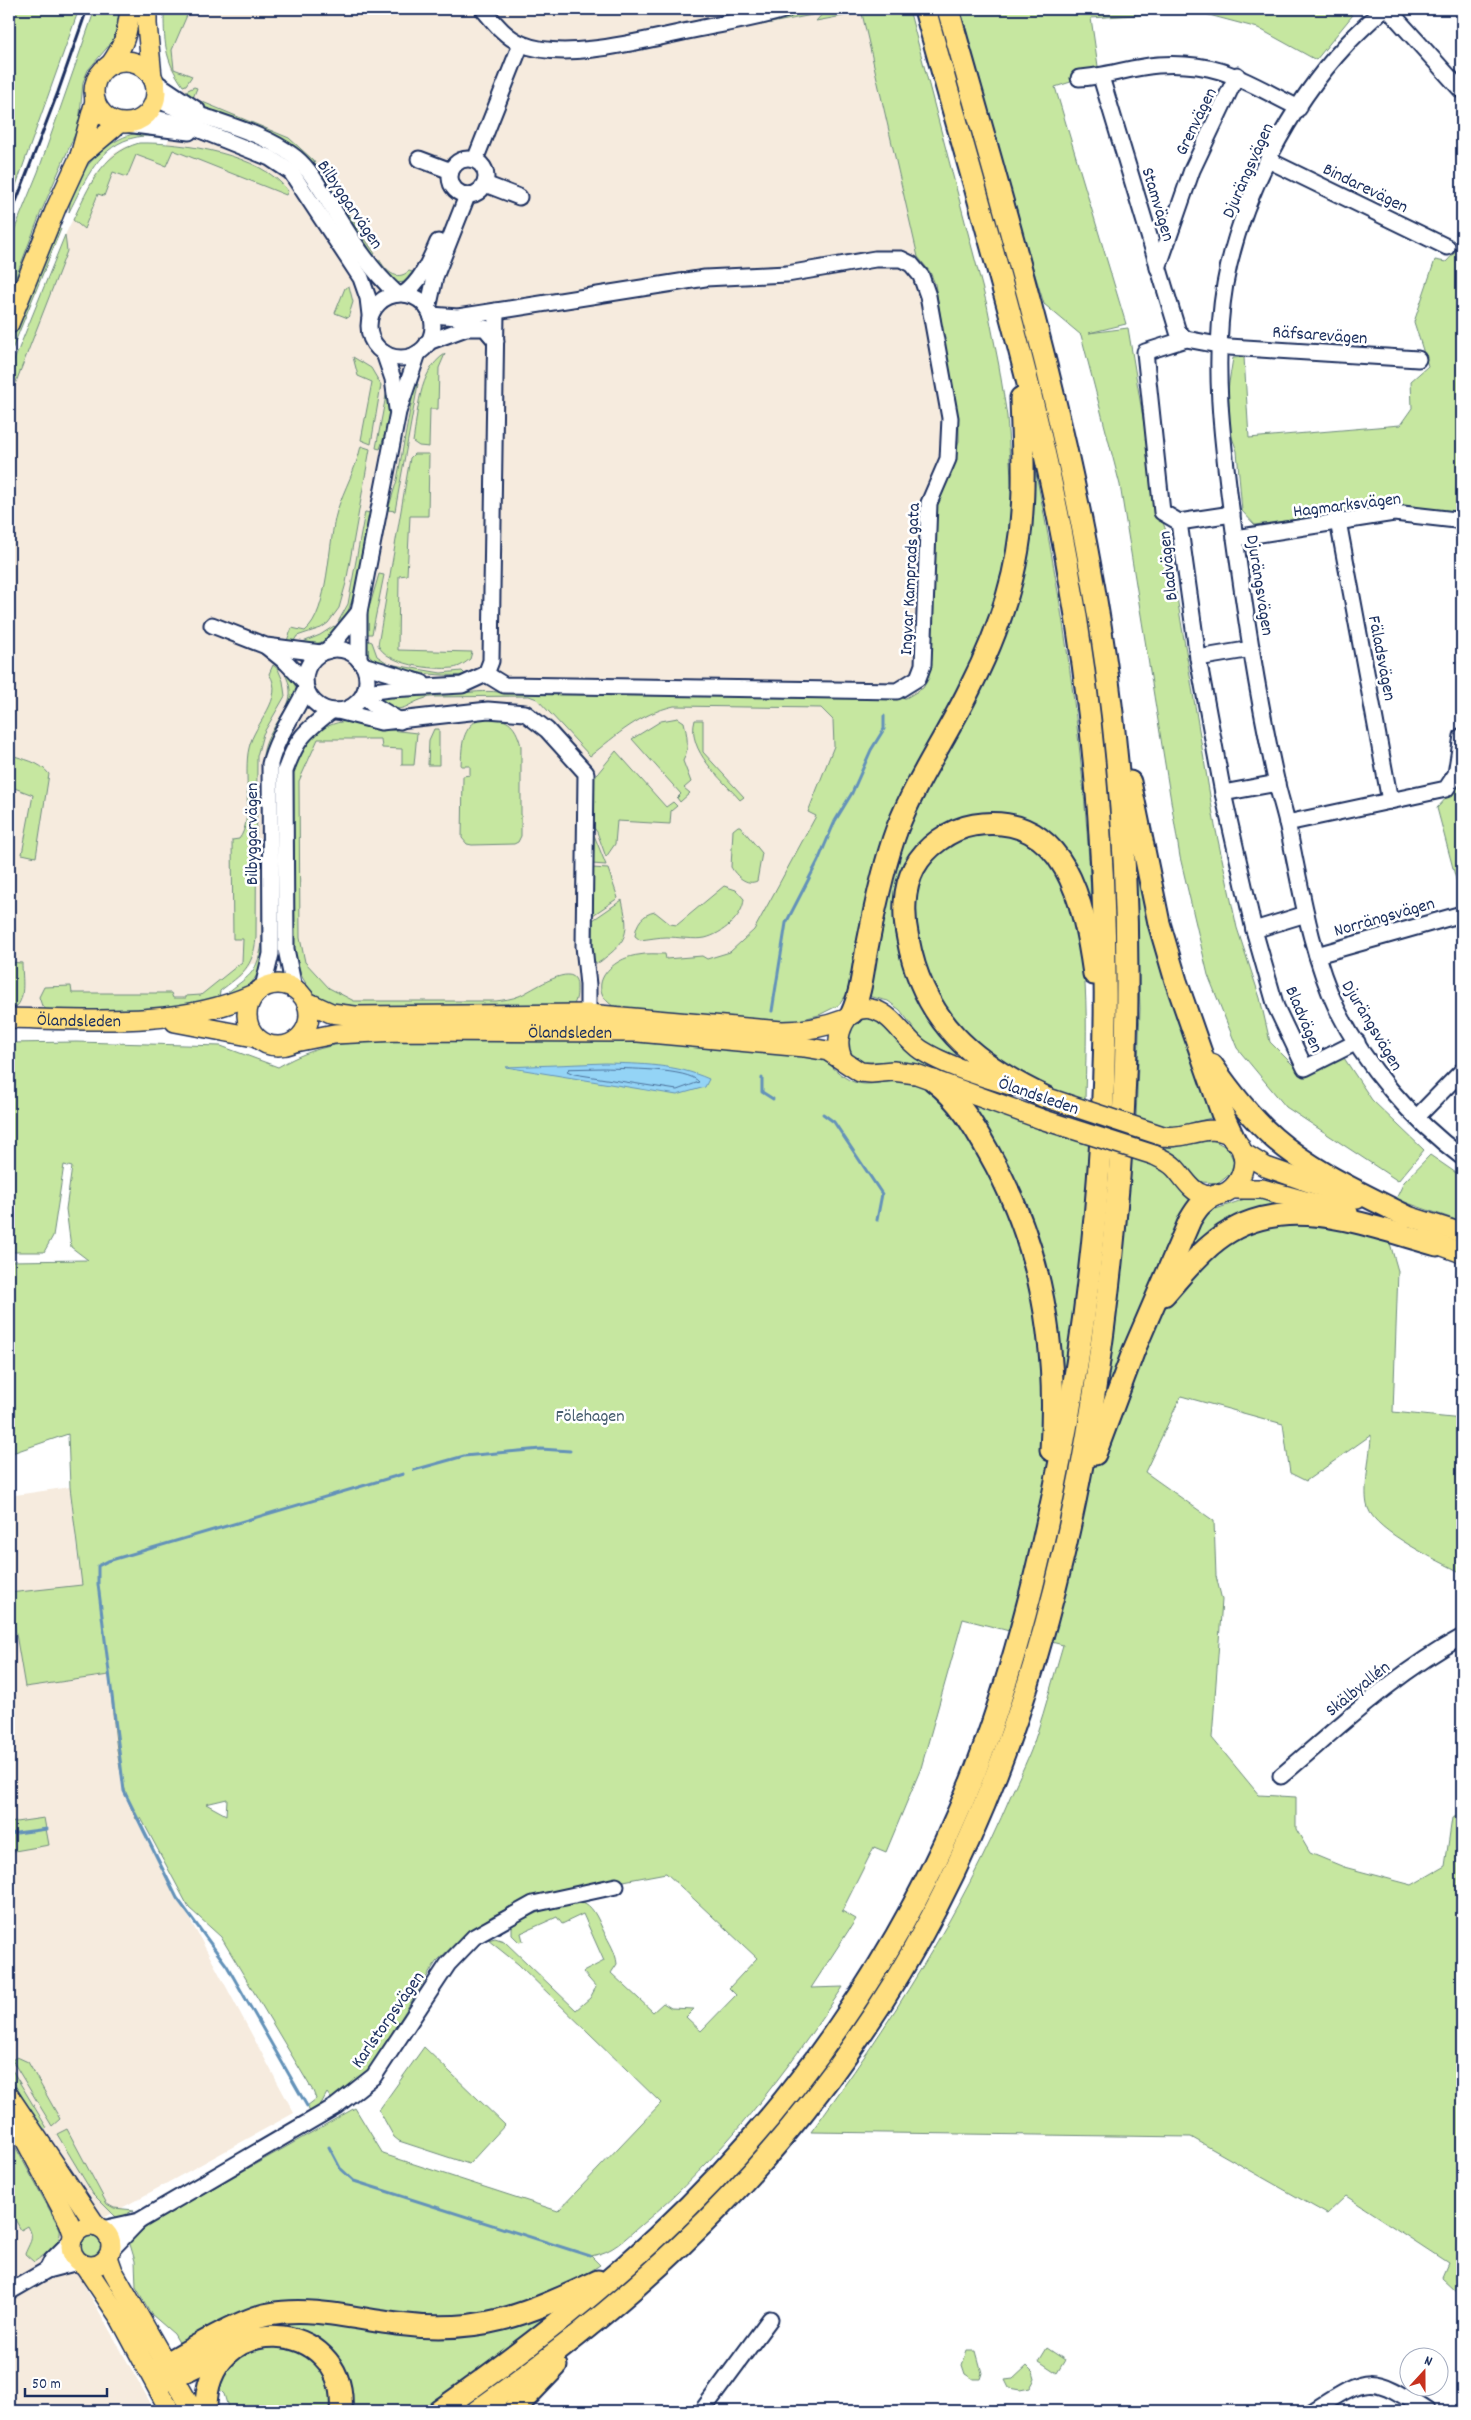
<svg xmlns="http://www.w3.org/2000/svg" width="1471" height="2420" viewBox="0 0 1471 2420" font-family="Dekko,sans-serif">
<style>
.built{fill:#f6ebde}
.green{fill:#c6e7a0;stroke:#708b7f;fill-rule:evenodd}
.water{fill:#94d4f6;stroke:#6492b9}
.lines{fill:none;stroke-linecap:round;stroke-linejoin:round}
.shore{stroke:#4b719b;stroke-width:1}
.stream{stroke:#6492b9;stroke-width:3}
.minor-casing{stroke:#1b2f5e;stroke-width:19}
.major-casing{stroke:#1b2f5e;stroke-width:22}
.highway-casing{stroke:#1b2f5e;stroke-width:25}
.minor{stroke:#fff;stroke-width:15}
.major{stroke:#ffdf80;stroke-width:19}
.highway{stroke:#ffdf80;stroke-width:21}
.rail{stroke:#1b2f5e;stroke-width:3}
.major-bridge-casing{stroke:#1b2f5e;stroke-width:22;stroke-linecap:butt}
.major-bridge{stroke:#ffdf80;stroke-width:19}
.labels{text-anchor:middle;stroke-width:5;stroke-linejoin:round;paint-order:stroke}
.street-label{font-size:18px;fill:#1b2f5e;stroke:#fff}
.park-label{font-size:18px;fill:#465d6e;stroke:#fff}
</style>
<rect width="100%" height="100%" fill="#fff"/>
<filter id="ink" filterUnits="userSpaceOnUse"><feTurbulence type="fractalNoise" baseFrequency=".02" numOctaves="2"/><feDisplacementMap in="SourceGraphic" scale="10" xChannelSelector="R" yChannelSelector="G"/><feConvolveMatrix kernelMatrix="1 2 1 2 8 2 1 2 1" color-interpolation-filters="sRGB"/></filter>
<g filter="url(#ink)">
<g class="built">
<polygon points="164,9 909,9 987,305 1007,416 1012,492 879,856 856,947 849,991 839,1005 819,1015 361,1010 310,990 302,977 296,961 251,964 241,976 220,991 218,1004 155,1010 9,1009 9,373 65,235 93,178 112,155 125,147 139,143 167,144 183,97 183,86 171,68 166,51"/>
<polygon points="70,1487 79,1567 98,1566 124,1791 136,1819 294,2113 60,2242 155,2411 9,2411 9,1496"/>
</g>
<g class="green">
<polygon points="9,9 79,9 9,205"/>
<polygon points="95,9 119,9 117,29 112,42 88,70 83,82 79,125 41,212 9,295 9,243 38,172"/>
<path d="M164 9H178L188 13 172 50 174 69 192 76 186 85 183 86C164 59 164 41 164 9Z"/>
<polygon points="804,9 819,9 812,15 761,25 760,21"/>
<polygon points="827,9 846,9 848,15 816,21"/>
<path d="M861 9H909L987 305 999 366 1007 416 1012 492 1010 540 1003 581 982 644 879 856 856 947 849 991 839 1005 819 1015 790 1022H762L613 1006C584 986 612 958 638 955 647 953 657 954 665 954L666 959 702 956 707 959 730 952 754 930 816 816 808 812 834 746 833 720 821 708 674 706C639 714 617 735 590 756L537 699 529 696 430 697C403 703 407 717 377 702L379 697C405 690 432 695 460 693 477 692 488 690 506 693L906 698 923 688 929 678 935 509 955 455 959 441V427L935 284 930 272 918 257Z"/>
<polygon points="960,9 1346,9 1352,16 1316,60 1258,28 1194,11 1091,18 1099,73 1055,87 1126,324 1089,333 1128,328 1158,508 1166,531 1215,826 1237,928 1260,998 1270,1042 1305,1077 1336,1054 1344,1058 1372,1100 1424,1150 1398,1181 1286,1107 1237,1048 1208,975 1180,857 1120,485 1081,335 1044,304 1011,197"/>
<polygon points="194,87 197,88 193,98 289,138 313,160 375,254 371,256 312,166 183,97 186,91"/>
<path d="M144 132 165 133 164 138C155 137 145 135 137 137 99 144 85 181 69 212 71 174 107 135 144 132Z"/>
<path d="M139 143C182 142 262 154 288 191L286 195 173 150 166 166 136 155 127 177 113 172 104 196 98 194 84 229 73 220C89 187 101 154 139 143Z"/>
<polygon points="56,227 61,229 9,357 9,344"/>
<polygon points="1461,229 1462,516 1402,505 1255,525 1242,511 1237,451 1230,432 1228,389 1233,358 1244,357 1249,438 1400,425 1412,408 1411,381 1428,366 1414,322 1435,260 1446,262 1459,248 1455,234"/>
<polygon points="65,235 67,251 9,400 9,373"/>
<path d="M379 259C386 271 396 282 409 271L416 273 407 282 394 283 375 262Z"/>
<polygon points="349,286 353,302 348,318 335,313 345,288"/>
<path d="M445 354 439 368 438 409H430L429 447 419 446 413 442C418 413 418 371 445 354Z"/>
<polygon points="353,357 371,368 381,385 371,444 361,440 372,382 358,376"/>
<polygon points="415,383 418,384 395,511 388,510 397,480"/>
<polygon points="387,390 391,390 390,418 380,449 376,448"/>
<path d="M361 446 370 449 346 583 339 608 328 623 321 628 297 636 292 644 286 643 292 628 305 631C329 613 328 540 337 511 344 489 356 469 361 446Z"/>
<path d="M1031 450C1064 605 1086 761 1092 919L1058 844 960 819 897 903 959 1053 955 1055 931 1045 920 1036 900 1010 888 1001 868 996 877 933 912 809 978 688Z"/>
<path d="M414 454H429L428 516H410L407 575 399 576 398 650 472 652 470 659C465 663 460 667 453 668 433 670 387 665 378 645L410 458Z"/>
<path d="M365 512 371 513C361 546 359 597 341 625L338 622 348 604Z"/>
<polygon points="379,574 384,575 372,634 365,634 367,615"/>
<path d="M334 626 338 629C322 644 320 645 298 644L320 635Z"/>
<path d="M364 639 372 642 377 656 389 664 441 673 462 671 466 675C446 677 385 672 371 657 366 652 365 646 364 639Z"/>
<path d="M273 665 278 669 283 681 285 696 263 734 257 756 256 938C253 968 242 974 220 991L218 1004 155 1010H47L42 1006 39 997 44 987 71 986 72 993H171L173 998H186V996L201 995 242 962 243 939H233L232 840 239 839C254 821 243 772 249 748 254 723 286 698 269 674Z"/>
<path d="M286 669 294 679 296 691 285 716 269 743 264 764V953C257 981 252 988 224 998L226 994C248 975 256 977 262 944V763C263 752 265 743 271 733 283 710 299 700 284 672Z"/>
<path d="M483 717C506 718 515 722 521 746V836L518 842 514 844 472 845 467 844 462 838 463 776 470 775V766H461C462 745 461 727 483 717Z"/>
<path d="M678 718 684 722C687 735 690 748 683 761L691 782 684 788 690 793 680 802 677 798 681 794 632 739 661 721Z"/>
<path d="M695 720H703V752L744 797 740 800C722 779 686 751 695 720Z"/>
<path d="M350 721 390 730 417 733 414 765H402V749L382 748 381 739H318L299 781 300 938 305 962 329 988 354 1001H496C503 1000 512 999 519 996 530 992 578 957 577 987 577 995 577 999 573 1006L342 1007 325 1001 310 990 302 977 293 947 291 784C295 752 315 722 350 721Z"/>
<polygon points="434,729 439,729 439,765 428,765 429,740"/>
<polygon points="616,751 666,807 673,802 677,806 671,811 670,824 617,821 615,844 606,857 597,832 592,825 593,779"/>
<path d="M9 754C24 760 39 761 49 774L36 857 22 854 33 795 9 786Z"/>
<polygon points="1462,781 1462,902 1437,808"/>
<path d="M738 826H740L762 853 757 881C747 886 736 876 731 867L733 830Z"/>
<path d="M988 830C1015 836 1028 839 1049 858 1053 862 1056 869 1059 875 1093 939 1086 1031 1085 1102L1035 1083 971 1043 933 992 914 927 916 888 929 860 955 839Z"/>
<polygon points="592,833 594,835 606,865 592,864"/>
<polygon points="1134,833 1215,1117 1175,1127 1164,1127 1136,1119 1140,1009"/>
<polygon points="592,868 608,869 618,898 593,915"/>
<path d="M724 886 736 890 744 899C743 917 722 934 705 938 695 940 677 937 667 937 659 937 649 939 640 940L635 936C636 923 643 914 655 912L670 924 677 925Z"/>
<path d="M622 900C628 928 630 939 606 957 601 961 599 964 593 963V920Z"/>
<path d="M9 962 22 963C22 977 27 1002 13 1009L9 1007Z"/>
<polygon points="868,1018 882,1024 904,1048 930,1063 928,1069 902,1062 862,1062 851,1056 847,1050 849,1027 855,1022"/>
<path d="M395 1039 635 1040 818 1058C832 1063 839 1077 854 1082 868 1087 882 1081 897 1081 904 1080 911 1082 917 1083L1156 1164 1164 1169 1188 1198 1216 1209 1245 1199 1263 1198 1388 1236 1398 1271 1393 1412 1462 1419V1573C1439 1561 1376 1532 1368 1508 1362 1492 1371 1453 1371 1435L1306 1481 1290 1473 1283 1424 1181 1396 1145 1472 1214 1521 1216 1576 1222 1600 1212 1738 1259 1795 1296 1797V1829L1310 1853 1344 1867 1412 1885 1445 1866 1452 1818 1462 1814V2291H1457L1442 2277 1448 2263 1346 2196 1327 2214 1191 2137 811 2132C889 2025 960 1916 1011 1795 1020 1775 1030 1756 1036 1736 1046 1706 1054 1675 1063 1645L963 1619 921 1768 886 1852 874 1847 842 1911 856 1919 811 1988 843 1987C786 2073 721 2159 641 2225 623 2240 614 2252 591 2256L600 2265 566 2287 534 2302 446 2320 327 2305 181 2346 174 2334 151 2314 136 2287 135 2261 129 2241 153 2222 355 2108 383 2154 558 2211 661 2103 518 1964 488 1940 495 1938 504 1941 576 2010 590 1998 596 1987 583 1972 604 1961 583 1914 562 1924 557 1917 521 1933 523 1941 519 1942 512 1935V1925C526 1917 570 1896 585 1903 595 1909 599 1922 604 1932 609 1942 616 1952 617 1964L611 1973 653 2012 663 2003 671 2008 694 2009 686 2017 701 2031 736 1995 729 1988 757 1958 666 1873 528 1899 492 1916 460 1939 436 1962 372 2065 351 2087 333 2101 327 2093 321 2104 310 2112 307 2106 316 2099 313 2091 221 1937 189 1908 141 1818 136 1819C115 1777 115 1721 109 1675L25 1687 9 1593 82 1585 70 1487 68 1434 9 1454V1261L88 1260 71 1247 66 1209 72 1167 64 1165 53 1236 44 1252H9V1043L76 1042 221 1046 278 1067C319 1043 349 1042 395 1039ZM227 1799 226 1815 206 1804Z"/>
<polygon points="1213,1140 1228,1148 1234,1162 1230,1174 1219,1183 1201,1182 1173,1154 1158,1148 1159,1142 1182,1146"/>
<polygon points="1430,1155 1462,1177 1462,1222 1396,1199 1404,1182"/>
<polygon points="44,1818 49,1845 9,1852 9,1823"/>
<polygon points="424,2047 505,2125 469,2164 399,2141 394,2137 379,2110"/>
<polygon points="17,2057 28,2062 60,2119 52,2126 12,2060"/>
<polygon points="9,2065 47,2128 42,2130 9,2075"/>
<polygon points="67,2129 107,2204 114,2208 134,2210 118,2219 93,2194 57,2134"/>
<path d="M9 2135 60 2229C62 2245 45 2254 34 2262L25 2254C30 2241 35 2239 28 2226L21 2230 9 2209Z"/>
<circle cx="91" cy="2246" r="12"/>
<polygon points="553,2311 536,2327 420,2411 349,2411 333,2354 234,2334 287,2319 405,2333"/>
<path d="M272 2344 306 2352 329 2378 333 2411H229L224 2394 216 2386C232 2358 240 2351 272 2344Z"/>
<polygon points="1047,2348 1065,2360 1057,2373 1039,2361"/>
<polygon points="967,2351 976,2351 982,2373 980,2379 973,2379 965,2374 962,2365"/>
<polygon points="1027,2366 1033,2372 1035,2379 1030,2388 1020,2390 1009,2388 1005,2380 1013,2379"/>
</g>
<path class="water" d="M605 1063C641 1064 675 1064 709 1079L705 1087 677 1095 506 1067Z"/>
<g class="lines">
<path class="shore" d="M605 1068C623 1069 688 1068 699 1082L677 1090 574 1074 567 1071 569 1069Z"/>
<g class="stream">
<polyline points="772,1011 786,923 818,861 835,821 852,793 871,750 884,729 884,716"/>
<polyline points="762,1078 762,1092 773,1099"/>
<polyline points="823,1114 834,1122 882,1194 877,1220"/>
<polyline points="414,1470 464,1456 541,1449 570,1451"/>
<polyline points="9,1834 47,1829"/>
<polyline points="307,2106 227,1966 177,1898 124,1791 98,1584 98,1566 108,1561 403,1474"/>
<polyline points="329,2147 340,2168 354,2181 590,2256"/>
</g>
<g class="minor-casing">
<g id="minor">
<path d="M483 9C494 22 505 37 522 44 566 63 651 38 698 29 727 23 759 18 787 9"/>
<path d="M1383 9C1371 21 1358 32 1347 44 1289 106 1240 200 1225 284 1212 362 1222 439 1232 516 1244 605 1257 696 1277 784 1280 798 1285 812 1288 827 1301 888 1310 952 1337 1009 1365 1066 1412 1120 1462 1157"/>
<polyline points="1388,9 1462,91"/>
<polyline points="1101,77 1178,332 1186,339"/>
<path d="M1079 78C1106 77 1131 67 1158 65 1222 61 1245 82 1299 108"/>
<polyline points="154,81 197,110"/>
<path d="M156 98C173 109 193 113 212 119 238 128 270 138 292 155 308 166 317 184 327 199 348 233 367 267 397 294"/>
<polyline points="146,116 190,126 270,158 291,172 361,278 368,298 370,315"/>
<polyline points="126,124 189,132"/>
<circle cx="468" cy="177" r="18"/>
<polyline points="419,159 451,171"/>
<polyline points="475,160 521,44"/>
<polyline points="1268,160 1447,247"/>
<polyline points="485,184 519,197"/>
<polyline points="1158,268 1192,170 1237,75"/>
<path d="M404 294C422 280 429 262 438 242"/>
<circle cx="401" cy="326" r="32"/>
<polyline points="428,309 435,277 467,196"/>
<polyline points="431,315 458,317 705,278 787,274 875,259 901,259 911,264 921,276 928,296 950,418 948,459 929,503 923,665 918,678 897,691 504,685 486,674"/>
<polyline points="428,342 466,328 485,328 496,341"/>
<polyline points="384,353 393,379 397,409"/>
<polyline points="1232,514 1179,522 1198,658 1223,793 1254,930 1276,1007 1305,1068 1357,1042"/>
<polyline points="1338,521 1390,801"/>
<polyline points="1179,522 1162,512 1145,352 1186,339 1229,347 1418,359"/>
<polyline points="1235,538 1394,513 1456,520 1462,523"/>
<polyline points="212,625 266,646 321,653"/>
<polyline points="267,647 287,663 305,682"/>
<circle cx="336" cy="680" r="31"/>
<polyline points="327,651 359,612"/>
<polyline points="1198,658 1252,649"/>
<polyline points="359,660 359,612 385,479 398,412 418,353"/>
<polyline points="363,665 422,683"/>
<polyline points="486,674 491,661 496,311"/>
<polyline points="365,692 390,689 462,685 486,674"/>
<polyline points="363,696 372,704 400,721"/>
<polyline points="338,711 381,722 488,710 525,713 547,730 586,773 584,946 588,985 588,1024"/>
<polyline points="1223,793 1277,783"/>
<polyline points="1287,823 1446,789 1456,774 1462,736"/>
<polyline points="1254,930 1306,914"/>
<polyline points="1317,955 1462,914"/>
<path d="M263 987 271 954 270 764C277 736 294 715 306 689"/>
<path d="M294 988 286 949 285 771C297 738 304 732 331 711"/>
<polyline points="1417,1117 1462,1071"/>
<path d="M1281 1776C1339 1727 1395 1673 1462 1637"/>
<polyline points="102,2229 139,2221 336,2106 374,2076 448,1964 474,1937 533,1904 616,1886"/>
<polyline points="111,2250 139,2221"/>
<polyline points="47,2270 52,2260 72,2240"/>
<polyline points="9,2292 47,2270 78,2262"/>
<polyline points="702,2411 770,2319"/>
<path d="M1313 2411C1368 2375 1372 2374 1427 2411"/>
</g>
</g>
<g class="major-casing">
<g id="major">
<polyline points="147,9 147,24 152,77"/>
<circle cx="125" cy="92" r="31"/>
<path d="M110 65C125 44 127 34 130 9"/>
<polyline points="80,156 119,123"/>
<polyline points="9,324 56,208 80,156 95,101"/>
<circle cx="278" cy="1015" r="31"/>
<path d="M307 1002 331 1013 355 1016 588 1014 782 1031C805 1031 825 1027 846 1019"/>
<path id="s1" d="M9 1018C90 1020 178 1028 254 994"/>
<polyline points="175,1022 254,1037"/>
<path id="s2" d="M295 1042 334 1034 398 1031 638 1032 804 1047 828 1051 860 1072 871 1073 893 1071 916 1074 1041 1119"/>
<path d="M843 1060C831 1038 846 1001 875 1010 894 1016 904 1039 921 1050 948 1067 982 1076 1013 1086"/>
<polyline points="1242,1152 1266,1167 1357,1199"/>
<path d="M1154 1155C1162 1159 1168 1161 1174 1167 1184 1177 1190 1191 1204 1195 1241 1204 1260 1150 1226 1133 1207 1124 1184 1140 1163 1136"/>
<polyline points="1232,1189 1262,1189 1348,1213"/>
<polyline points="1392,1211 1462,1233"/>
<polyline points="1423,1239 1462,1253"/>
<polyline points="9,2096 97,2227"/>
<polyline points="21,2132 69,2222 74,2236"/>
<circle cx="91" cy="2246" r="20"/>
<polyline points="108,2257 113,2271 193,2411"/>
<polyline points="85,2266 120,2318 170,2411"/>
</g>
</g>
<g class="highway-casing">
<g id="highway">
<polyline points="1130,782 1159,923 1176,981 1222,1113 1234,1139"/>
<path d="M852 1013C862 991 863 967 868 943 875 907 884 864 897 829 916 780 947 736 970 688 998 633 1019 573 1022 511 1025 473 1022 436 1021 398"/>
<path d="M1212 1065C1230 1091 1250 1117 1274 1138 1313 1172 1361 1193 1406 1216"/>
<path d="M934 1081C959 1100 974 1126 989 1153 1041 1244 1058 1346 1051 1450"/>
<path d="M1045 1097C973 1063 923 1021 908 939 903 916 903 889 914 868 925 847 950 829 974 825 1066 811 1084 904 1094 974"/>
<path d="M1164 1295C1181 1276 1197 1255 1217 1240 1283 1189 1366 1226 1437 1245"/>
<path d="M1095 1454 1134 1350 1190 1220C1197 1208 1202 1201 1215 1195"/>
<path d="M157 2369C184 2353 240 2319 269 2314 311 2306 356 2319 397 2324 480 2335 525 2315 598 2281"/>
<polyline points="164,2381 226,2352"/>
<path d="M206 2411C204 2307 349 2316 341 2411"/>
<path d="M439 2411C596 2301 730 2185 839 2026 894 1947 941 1859 976 1769 1014 1669 1040 1565 1060 1461 1118 1166 1120 858 1067 562 1033 376 975 191 925 9"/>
<path d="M477 2411C626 2305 749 2195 854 2044 1021 1806 1087 1518 1114 1233 1133 1044 1132 854 1106 665 1075 442 1009 225 948 9"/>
<polyline points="513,2411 556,2366"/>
</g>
</g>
<use href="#minor" class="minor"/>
<use href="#major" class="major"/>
<use href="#highway" class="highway"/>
<polyline class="rail" points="9,220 58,92 87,9"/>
<g class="major-bridge-casing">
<g id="major-bridge">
<polyline points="1045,1097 1163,1136"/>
<polyline points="1041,1119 1154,1155"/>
</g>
</g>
<use href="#major-bridge" class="major-bridge"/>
</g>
</g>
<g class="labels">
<g class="street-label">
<text transform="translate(1195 121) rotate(-64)" y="6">Grenvägen</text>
<text transform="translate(1247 170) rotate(-66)" y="6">Djurängsvägen</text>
<text transform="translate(1366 187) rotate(26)" y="6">Bindarevägen</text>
<text transform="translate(351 204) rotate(56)" y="6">Bilbyggarvägen</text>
<text transform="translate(1159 204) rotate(73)" y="6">Stamvägen</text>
<text transform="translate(1320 334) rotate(4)" y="6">Räfsarevägen</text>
<text transform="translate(1347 504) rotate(-7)" y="6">Hagmarksvägen</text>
<text transform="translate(1167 566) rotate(-96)" y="6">Bladvägen</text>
<text transform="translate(909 579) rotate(-87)" y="6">Ingvar Kamprads gata</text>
<text transform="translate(1261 585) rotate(81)" y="6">Djurängsvägen</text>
<text transform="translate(1383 658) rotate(79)" y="6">Fäladsvägen</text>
<text transform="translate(251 834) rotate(-90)" y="6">Bilbyggarvägen</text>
<text transform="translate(1384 916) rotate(-16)" y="6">Norrängsvägen</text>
<text dy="6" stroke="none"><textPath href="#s1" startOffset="70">Ölandsleden</textPath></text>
<text transform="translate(1305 1019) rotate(67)" y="6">Bladvägen</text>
<text transform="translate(1373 1025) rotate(59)" y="6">Djurängsvägen</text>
<text dy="6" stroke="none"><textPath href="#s2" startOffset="276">Ölandsleden</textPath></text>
<text transform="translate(1039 1095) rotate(19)" y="6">Ölandsleden</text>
<text transform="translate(1357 1688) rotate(-39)" y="6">Skälbyallén</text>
<text transform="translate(387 2019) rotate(-55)" y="6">Karlstorpsvägen</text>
</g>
<g class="park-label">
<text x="590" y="1421">Fölehagen</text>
</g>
</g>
<rect width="1471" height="2420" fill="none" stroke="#fff" stroke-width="30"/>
<rect x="15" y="15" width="1441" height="2390" fill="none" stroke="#1b2f5e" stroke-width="2" filter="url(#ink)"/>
<g transform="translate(1424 2372) rotate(21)"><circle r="24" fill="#ffffff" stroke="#a4acbf"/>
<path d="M0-4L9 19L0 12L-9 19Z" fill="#c8321e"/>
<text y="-8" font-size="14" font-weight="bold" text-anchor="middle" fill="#1b2f5e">N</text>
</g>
<path d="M25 2388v8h82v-8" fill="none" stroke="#1b2f5e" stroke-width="2.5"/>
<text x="32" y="2388" font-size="15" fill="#1b2f5e" stroke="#ffffff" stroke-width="4" paint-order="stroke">50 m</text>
</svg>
